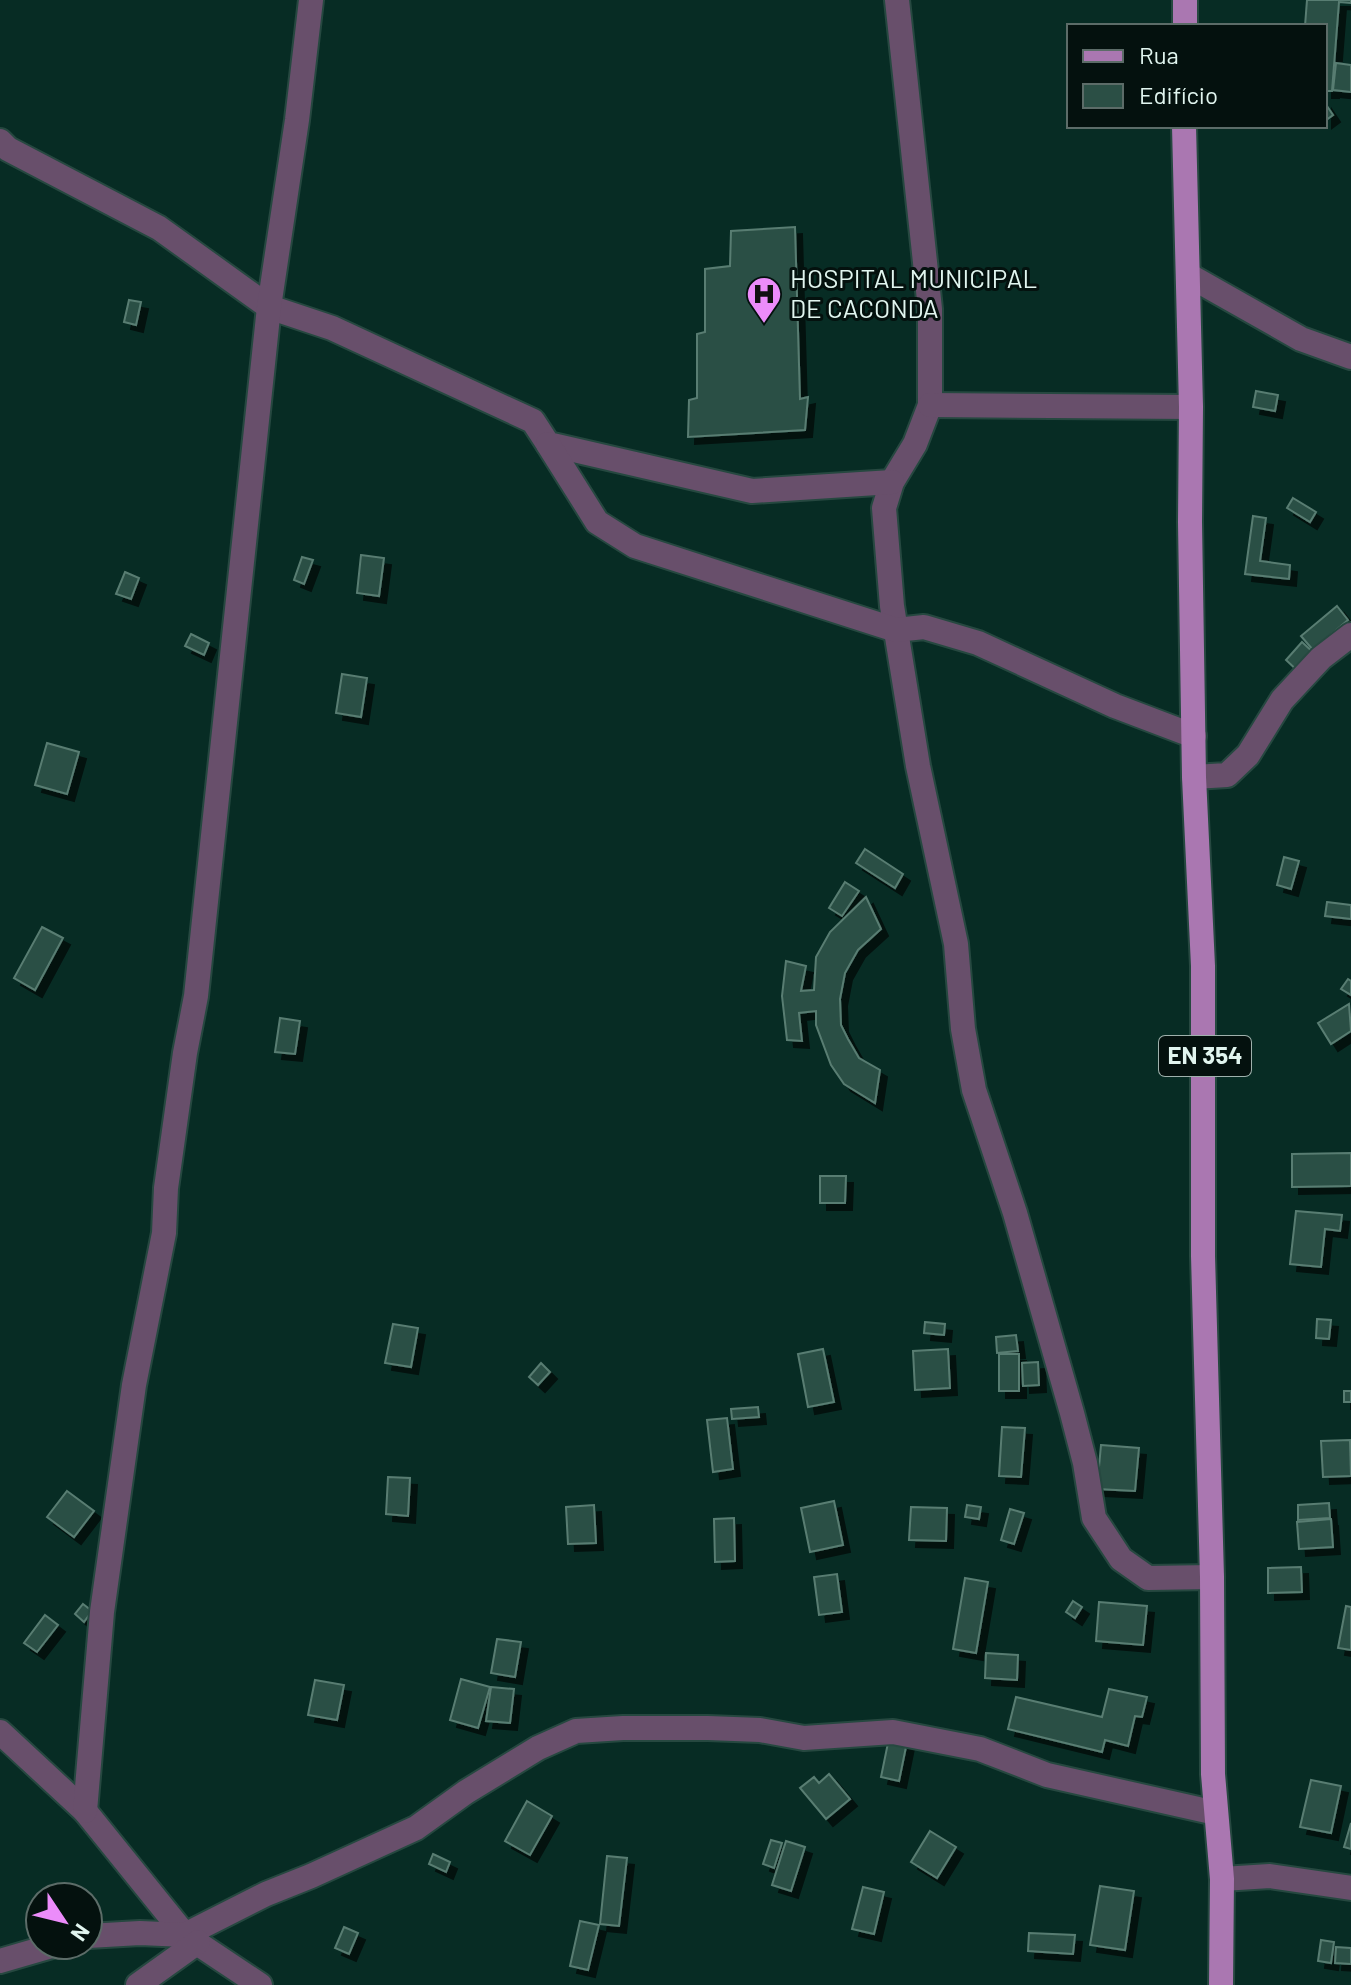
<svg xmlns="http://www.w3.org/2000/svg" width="1351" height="1985" viewBox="0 0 1351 1985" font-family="Barlow,sans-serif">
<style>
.building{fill:#2b4f45;stroke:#597d72;stroke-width:2;filter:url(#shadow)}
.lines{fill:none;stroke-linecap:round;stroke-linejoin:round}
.minor-casing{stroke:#264840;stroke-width:28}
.primary-casing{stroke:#264840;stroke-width:28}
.minor{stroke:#684f6b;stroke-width:24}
.primary{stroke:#aa77b1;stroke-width:24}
.labels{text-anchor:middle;stroke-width:6;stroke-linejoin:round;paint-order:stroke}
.shield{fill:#04110e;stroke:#9fb1ac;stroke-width:2}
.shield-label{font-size:24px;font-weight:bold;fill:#e1f5ef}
.poi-label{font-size:26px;fill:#e1f5ef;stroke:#04110e;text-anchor:start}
</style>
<defs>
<filter id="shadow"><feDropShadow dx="7" dy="7" stdDeviation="0" flood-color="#0009"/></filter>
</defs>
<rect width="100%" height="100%" fill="#072c24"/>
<g class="building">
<polygon points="1307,0 1351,0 1351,3 1339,2 1332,91 1325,91 1325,26 1305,26"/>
<polygon points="1336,63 1351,65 1351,92 1333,90"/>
<polygon points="1325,103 1333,115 1325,121"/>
<polygon points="795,227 800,399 808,397 805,430 688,437 689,400 697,398 697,334 705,332 705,269 730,266 731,231"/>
<polygon points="129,300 141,302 136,325 124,322"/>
<polygon points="1256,391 1278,395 1275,411 1253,407"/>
<polygon points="1293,498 1316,512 1310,522 1287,508"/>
<polygon points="1253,516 1266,518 1260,561 1290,565 1289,579 1245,574"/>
<polygon points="361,555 384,558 379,596 357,593"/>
<polygon points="302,557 313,560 304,584 294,580"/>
<polygon points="125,572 139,578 131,599 116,594"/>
<polygon points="1337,606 1348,620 1313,650 1301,636"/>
<polygon points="191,634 209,643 204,655 185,646"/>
<polygon points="1302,642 1316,655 1300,673 1286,660"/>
<polygon points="342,674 367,678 361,717 336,713"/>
<polygon points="47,743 79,752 67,794 35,785"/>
<polygon points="865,849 903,874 895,888 856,863"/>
<polygon points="1284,857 1299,861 1291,889 1277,885"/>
<polygon points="845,882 859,891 842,916 829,908"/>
<polygon points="866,897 881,929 858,950 845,973 840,999 841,1025 848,1039 859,1058 880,1070 875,1103 844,1084 831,1065 816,1025 816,1011 799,1013 802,1041 787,1040 782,996 786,961 806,966 801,991 814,990 816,957 830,932"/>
<polygon points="1327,902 1351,905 1351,919 1325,916"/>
<polygon points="42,927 63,938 35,990 14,978"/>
<polygon points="1348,979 1351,981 1351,995 1341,989"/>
<polygon points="1349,1004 1351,1031 1331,1044 1318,1023"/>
<polygon points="280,1018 300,1021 295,1054 275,1052"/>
<polygon points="1351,1153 1351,1186 1292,1187 1292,1154"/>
<polygon points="820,1176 846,1176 845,1203 820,1203"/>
<polygon points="1296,1211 1342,1215 1340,1231 1325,1229 1321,1267 1290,1264"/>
<polygon points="1317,1319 1331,1320 1329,1339 1316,1338"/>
<polygon points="925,1322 945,1324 944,1335 924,1333"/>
<polygon points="393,1324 418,1328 411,1367 385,1363"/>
<polygon points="1016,1335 1018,1351 997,1353 996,1337"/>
<polygon points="823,1349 834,1402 808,1407 798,1354"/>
<polygon points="948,1349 950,1388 915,1390 913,1351"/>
<rect x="999" y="1354" width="20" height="37"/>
<polygon points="1038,1362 1039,1385 1023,1386 1022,1363"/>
<polygon points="541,1363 550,1372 538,1385 529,1377"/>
<rect x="1344" y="1391" width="7" height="11"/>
<polygon points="758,1407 759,1417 732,1419 731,1409"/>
<polygon points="727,1418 733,1469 713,1472 707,1420"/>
<polygon points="1002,1427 1025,1428 1021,1477 999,1476"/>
<polygon points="1350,1440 1351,1476 1323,1477 1321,1441"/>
<polygon points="1101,1445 1139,1448 1135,1491 1097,1489"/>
<polygon points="388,1477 410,1478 408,1516 386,1514"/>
<polygon points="67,1491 94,1511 74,1537 47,1517"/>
<polygon points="834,1501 843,1545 810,1552 801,1508"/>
<polygon points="1329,1503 1330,1518 1298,1520 1298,1505"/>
<polygon points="594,1505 596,1543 568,1544 566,1507"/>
<polygon points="967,1505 981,1507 979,1519 965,1517"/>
<polygon points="911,1507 947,1508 946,1541 909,1540"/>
<polygon points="1010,1509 1024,1513 1014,1544 1001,1540"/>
<polygon points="734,1518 735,1561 715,1562 714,1519"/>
<polygon points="1331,1519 1333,1547 1299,1549 1297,1522"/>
<polygon points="1301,1567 1302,1592 1268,1593 1268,1568"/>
<polygon points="837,1574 842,1612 819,1615 814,1577"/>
<polygon points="965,1578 988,1582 976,1653 953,1649"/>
<polygon points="1073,1601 1082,1607 1075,1618 1066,1612"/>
<polygon points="1099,1602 1147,1606 1143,1645 1096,1641"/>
<polygon points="83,1604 92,1611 84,1622 75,1614"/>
<polygon points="1346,1606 1351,1607 1351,1650 1338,1648"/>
<polygon points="45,1615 58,1625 37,1652 24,1643"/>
<polygon points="497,1639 521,1642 515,1677 491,1673"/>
<polygon points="986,1653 1018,1655 1017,1680 985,1678"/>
<polygon points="461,1679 490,1687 478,1728 450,1720"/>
<polygon points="315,1680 344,1685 337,1720 308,1715"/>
<polygon points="491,1687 514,1689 510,1723 486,1721"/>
<polygon points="1109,1689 1147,1697 1142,1717 1135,1716 1128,1746 1105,1740 1102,1752 1008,1729 1016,1697 1102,1717"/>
<polygon points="889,1738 907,1742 899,1781 881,1777"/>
<polygon points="829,1774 850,1799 826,1819 800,1788 814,1777 819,1783"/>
<polygon points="1311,1780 1341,1786 1331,1833 1300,1827"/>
<polygon points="527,1801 552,1816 530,1855 505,1841"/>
<polygon points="1351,1823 1351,1849 1344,1847"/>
<polygon points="930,1831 956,1847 937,1878 911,1862"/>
<polygon points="771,1840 782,1843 774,1868 763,1864"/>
<polygon points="786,1841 805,1847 791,1891 772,1885"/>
<polygon points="433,1854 450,1862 446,1872 429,1864"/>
<polygon points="607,1856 627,1858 619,1926 600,1924"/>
<polygon points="1100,1886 1134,1891 1125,1950 1090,1945"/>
<polygon points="863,1887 884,1892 874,1934 852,1929"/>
<polygon points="580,1921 599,1925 588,1970 570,1966"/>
<polygon points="344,1927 358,1933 349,1954 335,1948"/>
<polygon points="1029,1933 1075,1935 1073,1954 1028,1951"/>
<polygon points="1321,1940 1334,1942 1331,1963 1318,1961"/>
<polygon points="1336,1947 1351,1948 1351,1964 1335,1963"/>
</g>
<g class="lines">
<g class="minor-casing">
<g id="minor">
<polyline points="897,0 930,309 930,405 915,444 892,482 884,508 892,606 918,766 956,944 963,1029 974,1090 1015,1213 1072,1413 1085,1463 1094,1518 1121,1559 1148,1578 1212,1577"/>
<polyline points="0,141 8,149 159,228 269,307 332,328 533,421 548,444 752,491 892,482"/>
<polyline points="1188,275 1301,339 1351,357"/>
<polyline points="930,405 1191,407"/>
<polyline points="548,444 597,522 635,546 896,630 924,627 978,643 1115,706 1194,736"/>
<polyline points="1194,777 1227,775 1248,755 1282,700 1321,658 1351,635"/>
<polyline points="0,1732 85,1811 185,1935 260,1985"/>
<polyline points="85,1811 102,1612 134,1385 164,1233 166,1188 185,1053 196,996 269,307 297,120 311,0"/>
<polyline points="1222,1879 1270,1876 1351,1888"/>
<polyline points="88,1936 140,1933 185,1935 266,1894 311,1876 416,1828 466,1792 538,1748 576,1731 623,1728 708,1728 760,1730 804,1738 893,1732 980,1749 1047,1775 1216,1813"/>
<polyline points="0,1961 55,1945"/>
<polyline points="138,1985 198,1942"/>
</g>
</g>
<g class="primary-casing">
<g id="primary">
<polyline points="1185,0 1185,26"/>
<polyline points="1184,126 1191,407 1190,522 1194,777 1203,966 1203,1256 1212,1577 1213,1774 1222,1879 1221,1985"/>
</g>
</g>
<use href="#minor" class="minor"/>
<use href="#primary" class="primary"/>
</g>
<defs>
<g id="hospital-pin" transform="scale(1.8)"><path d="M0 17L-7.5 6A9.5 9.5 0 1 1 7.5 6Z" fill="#ec8cfa" stroke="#04110e"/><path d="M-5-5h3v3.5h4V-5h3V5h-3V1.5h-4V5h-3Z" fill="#111"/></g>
</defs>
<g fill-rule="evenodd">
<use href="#hospital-pin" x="764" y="294"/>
</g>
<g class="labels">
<rect class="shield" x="1159" y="1036" width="92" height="40" rx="6"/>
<g class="shield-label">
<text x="1205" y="1064">EN 354</text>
</g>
<g class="poi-label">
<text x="790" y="288">HOSPITAL MUNICIPAL<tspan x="790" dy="30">DE CACONDA</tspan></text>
</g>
</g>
<rect x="1067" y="24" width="260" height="104" fill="#04110e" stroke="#5c6c68" stroke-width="2"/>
<rect x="1083" y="50" width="40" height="12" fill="#aa77b1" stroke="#5c6c68" stroke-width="2"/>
<text x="1139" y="64" font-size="24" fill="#e1f5ef">Rua</text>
<rect x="1083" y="84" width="40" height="24" fill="#2b4f45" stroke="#5c6c68" stroke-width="2"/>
<text x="1139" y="104" font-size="24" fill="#e1f5ef">Edifício</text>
<g transform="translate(64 1921) rotate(125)"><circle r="38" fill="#04110e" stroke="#5c6c68" stroke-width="2"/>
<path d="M0-6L14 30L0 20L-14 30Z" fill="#ec8cfa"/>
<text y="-12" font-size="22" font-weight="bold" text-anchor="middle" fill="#e1f5ef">N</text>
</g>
</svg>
